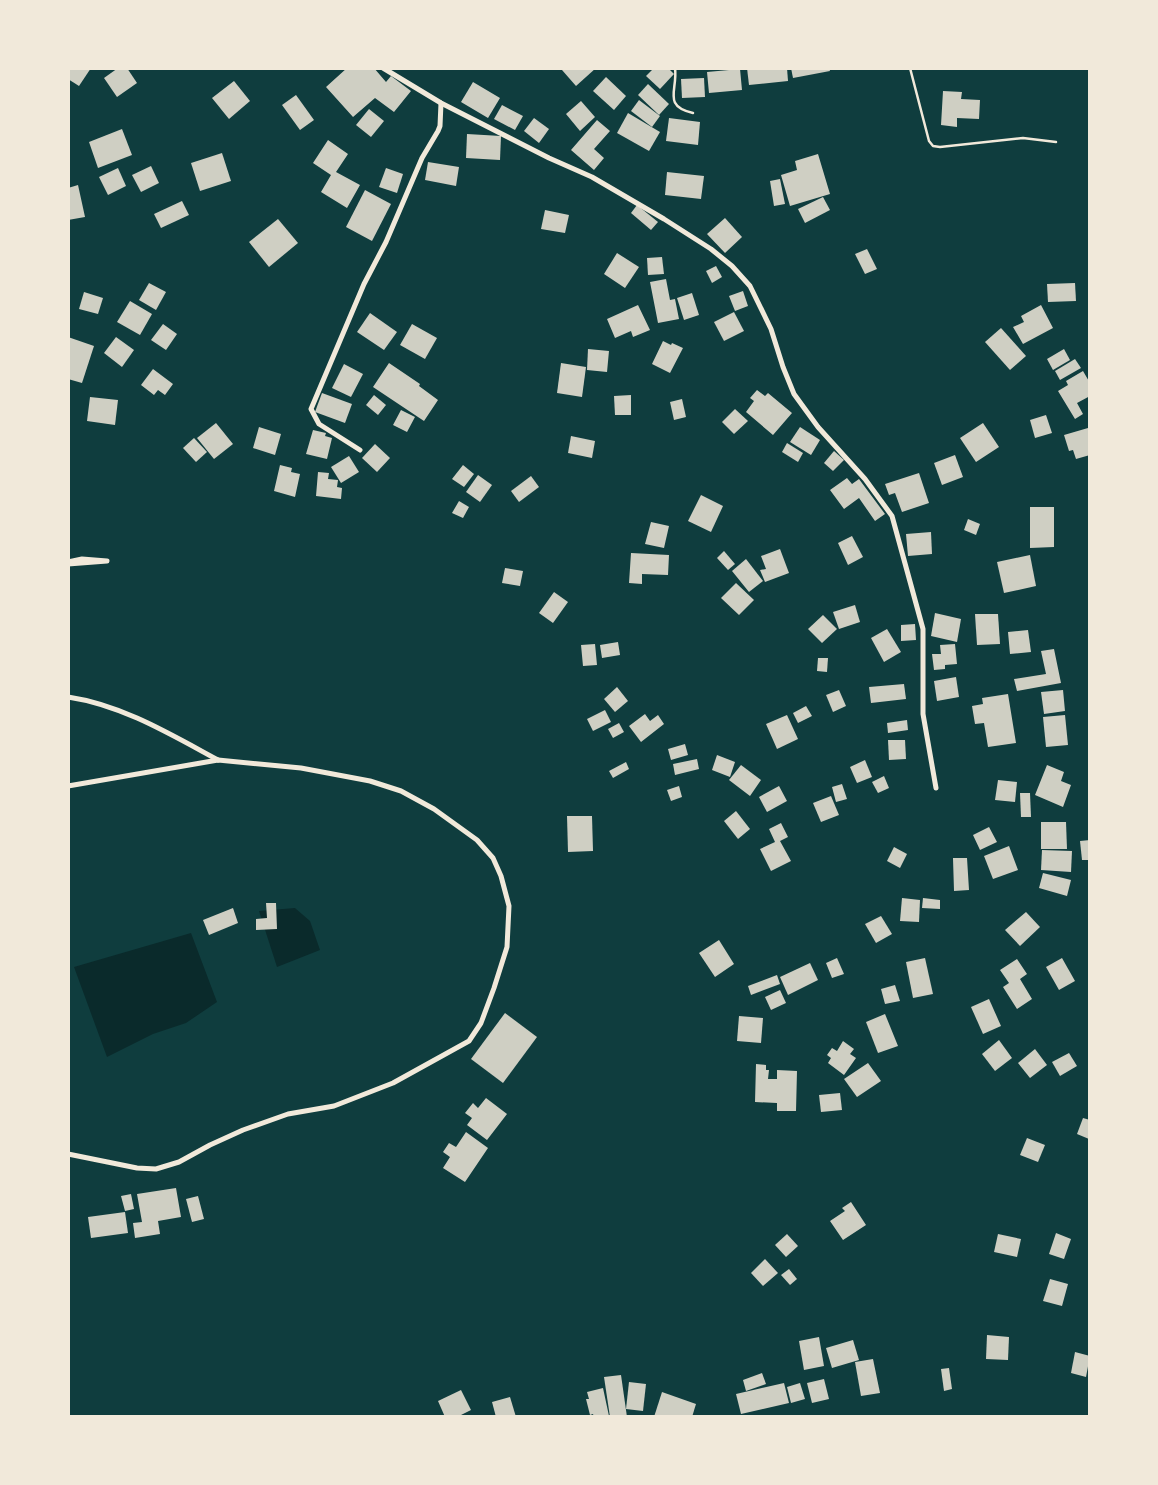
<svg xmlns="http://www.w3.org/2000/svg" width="1158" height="1485" viewBox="0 0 1158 1485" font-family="'Archivo Narrow',sans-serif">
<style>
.water{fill:#0a2a2b}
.building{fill:#cfcfc3}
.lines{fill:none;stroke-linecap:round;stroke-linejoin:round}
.service{stroke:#f1e9da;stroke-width:2.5}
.minor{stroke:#f1e9da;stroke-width:5}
</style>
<rect width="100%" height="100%" fill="#0f3d3e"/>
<g class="water">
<polygon points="295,908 310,921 320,950 277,967 259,911"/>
<polygon points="191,933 217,1002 186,1023 153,1034 107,1057 74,967"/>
</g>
<g class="building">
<polygon points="68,68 91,68 79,86 68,79"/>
<polygon points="118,68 127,68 137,83 117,97 104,78"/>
<polygon points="347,68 374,68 386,82 391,76 411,91 394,112 375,98 353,117 326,87"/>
<polygon points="565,68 596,68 576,86 562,70"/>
<polygon points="654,68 668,68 674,74 660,89 646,76"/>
<polygon points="747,68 787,68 788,81 749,85"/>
<polygon points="791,68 829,68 830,71 793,78"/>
<polygon points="740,69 742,90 709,93 707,72"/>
<polygon points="606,77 626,96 614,110 593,91"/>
<polygon points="704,78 705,97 682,98 681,79"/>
<polygon points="234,81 250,101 229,119 212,98"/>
<polygon points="473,82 500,98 488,118 461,102"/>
<polygon points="648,84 669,104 659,115 638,95"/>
<polygon points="943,91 962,92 961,99 980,100 979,119 957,118 957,127 941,125"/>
<polygon points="296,95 314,120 300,130 282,105"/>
<polygon points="639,100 660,116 652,127 631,111"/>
<polygon points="581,101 595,117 580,131 566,114"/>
<polygon points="502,105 523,116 515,130 494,119"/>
<polygon points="369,109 384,121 371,137 356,125"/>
<polygon points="628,113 660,132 649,151 617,133"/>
<polygon points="534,118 549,129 539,143 524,131"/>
<polygon points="669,118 700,122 698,145 666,141"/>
<polygon points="597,120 610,131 594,149 604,158 594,170 571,150"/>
<polygon points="122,129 132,155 98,168 89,142"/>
<polygon points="467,134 501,136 500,160 466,158"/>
<polygon points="328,140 348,154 336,172 360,185 347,208 321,192 331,175 313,163"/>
<polygon points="222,153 231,181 200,191 191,163"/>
<polygon points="818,154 830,194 790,206 781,175 797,170 795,161"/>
<polygon points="428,162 459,167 456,186 425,180"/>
<polygon points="151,166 159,183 141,192 132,175"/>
<polygon points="118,168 126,186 108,195 99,177"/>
<polygon points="386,168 403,174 397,193 379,187"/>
<polygon points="667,172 704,176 701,199 665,195"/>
<polygon points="780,179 785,204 774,206 770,181"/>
<polygon points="78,185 85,217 68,220 68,188"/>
<polygon points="365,190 391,204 372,241 346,227"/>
<polygon points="823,197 830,210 805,223 798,209"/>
<polygon points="182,201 189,215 161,228 154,214"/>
<polygon points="637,205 658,222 651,230 631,213"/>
<polygon points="545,210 569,215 565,233 541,229"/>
<polygon points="725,218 742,237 725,253 707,234"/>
<polygon points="278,219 298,243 269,267 249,242"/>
<polygon points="867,249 877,269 865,274 855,254"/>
<polygon points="617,253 639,267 625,288 604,274"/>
<polygon points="662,257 664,274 648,275 647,258"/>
<polygon points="716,266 722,277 712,283 706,271"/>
<polygon points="666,279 670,300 675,299 679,319 658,323 650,282"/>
<polygon points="149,283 166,292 156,310 139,300"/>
<polygon points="1075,283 1076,301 1048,302 1047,284"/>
<polygon points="743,291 748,306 735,311 729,296"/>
<polygon points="84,292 103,298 98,314 79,309"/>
<polygon points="692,293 699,315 684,320 677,298"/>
<polygon points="130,301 152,314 140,335 117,322"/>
<polygon points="638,305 650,330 633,337 631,331 615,338 607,319"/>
<polygon points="1041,305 1053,328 1023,344 1013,327 1024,322 1021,316"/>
<polygon points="734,312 744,331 724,341 714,322"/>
<polygon points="370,313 397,332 384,350 357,332"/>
<polygon points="163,324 177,334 166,350 151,340"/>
<polygon points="412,324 437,338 425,359 400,345"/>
<polygon points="1001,328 1026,356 1010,370 985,342"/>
<polygon points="68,337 94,346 82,383 68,379"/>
<polygon points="116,337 134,350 122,367 104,353"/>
<polygon points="663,341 671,345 672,343 683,348 670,373 652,364"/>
<polygon points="588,349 609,351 607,372 587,370"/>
<polygon points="1064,349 1070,360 1053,370 1047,359"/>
<polygon points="1075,359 1081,368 1060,380 1055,371"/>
<polygon points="389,363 420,384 419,386 438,400 424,421 373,387"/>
<polygon points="561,363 586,367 582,397 557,393"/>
<polygon points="344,364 363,374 351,397 332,388"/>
<polygon points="153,369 173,384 165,395 158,390 154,395 141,385"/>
<polygon points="1083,371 1090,383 1090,396 1077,403 1083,414 1075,419 1058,391 1068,385 1066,381"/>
<polygon points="757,390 765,396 768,393 792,413 773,435 746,412 754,401 750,398"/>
<polygon points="322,393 352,404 345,423 315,412"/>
<polygon points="374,395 386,405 378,415 366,405"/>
<polygon points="631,395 631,415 615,415 614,396"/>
<polygon points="90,397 118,400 115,425 87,421"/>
<polygon points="682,399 686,417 674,420 670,402"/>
<polygon points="735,409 748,421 734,434 722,422"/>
<polygon points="401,410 415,417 407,432 393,425"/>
<polygon points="1046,415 1052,433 1035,438 1030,420"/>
<polygon points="216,423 233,444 214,459 197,438"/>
<polygon points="983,423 999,447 976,462 960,438"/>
<polygon points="259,427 281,434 275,455 253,448"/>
<polygon points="800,427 820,440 811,455 790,442"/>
<polygon points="1088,428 1090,455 1076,459 1073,450 1069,451 1064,435"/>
<polygon points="313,430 326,433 325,436 332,438 327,459 306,454"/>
<polygon points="571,436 595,441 592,458 568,453"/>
<polygon points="194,438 207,452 196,462 183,448"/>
<polygon points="787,443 803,453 798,462 782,452"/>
<polygon points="375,444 390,458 377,472 362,458"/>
<polygon points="834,451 844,460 833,471 824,463"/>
<polygon points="955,455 963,477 942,485 934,463"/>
<polygon points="349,456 359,472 341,483 331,467"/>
<polygon points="280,465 292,468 291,472 300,474 295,497 274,491"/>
<polygon points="463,465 474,474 464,487 452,479"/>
<polygon points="318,472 329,473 328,479 338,480 337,487 342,488 341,499 316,496"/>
<polygon points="919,473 929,503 902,512 895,493 889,495 885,484"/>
<polygon points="478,475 492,485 480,502 466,492"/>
<polygon points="531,476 539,487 519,502 511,491"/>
<polygon points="847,478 852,484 859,479 885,514 875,521 859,498 844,509 830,490"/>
<polygon points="701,495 723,506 711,532 688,521"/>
<polygon points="459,501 469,507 463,518 452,513"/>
<polygon points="1030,507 1054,507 1054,547 1030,548"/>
<polygon points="968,519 980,524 976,535 964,530"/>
<polygon points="651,522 669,526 664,548 645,544"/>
<polygon points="931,532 932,554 908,556 906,534"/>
<polygon points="852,536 863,557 848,565 838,543"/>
<polygon points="780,549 789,573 765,582 760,570 766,569 761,556"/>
<polygon points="724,551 735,564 728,570 717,558"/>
<polygon points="631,553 669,555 668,575 642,574 642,584 629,583"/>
<polygon points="1030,555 1036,586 1004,593 997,562"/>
<polygon points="746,559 763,581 749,592 732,571"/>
<polygon points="505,568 523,571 520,586 502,583"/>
<polygon points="736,583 754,600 739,615 721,598"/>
<polygon points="554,592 568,602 553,623 539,613"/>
<polygon points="855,605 860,622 839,629 833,612"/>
<polygon points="935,613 961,619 957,642 931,636"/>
<polygon points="975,614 998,614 1000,644 977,645"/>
<polygon points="823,615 837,629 822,643 808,629"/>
<polygon points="915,624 916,640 901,641 901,625"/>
<polygon points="887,629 901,652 884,662 871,638"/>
<polygon points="1028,630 1031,652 1010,654 1008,632"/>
<polygon points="618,642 620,655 602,658 600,645"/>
<polygon points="595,644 597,665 583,666 581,645"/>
<polygon points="955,644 957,664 945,665 945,669 934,670 932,654 941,654 940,645"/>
<polygon points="1054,649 1061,683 1017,691 1014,679 1046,674 1041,651"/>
<polygon points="818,658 828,658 827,672 817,671"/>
<polygon points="956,677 959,697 937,701 934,681"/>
<polygon points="904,684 906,699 871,703 869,687"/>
<polygon points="617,687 628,701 615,712 604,699"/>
<polygon points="839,690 846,706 833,712 826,695"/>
<polygon points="1063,690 1065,711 1044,714 1041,692"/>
<polygon points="1008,694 1016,743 988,747 984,723 975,724 972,706 983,704 982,698"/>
<polygon points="806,706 812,716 798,723 793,713"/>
<polygon points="605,710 611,722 593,731 587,719"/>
<polygon points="645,714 650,721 658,715 664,724 641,742 629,726"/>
<polygon points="787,715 798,739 777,749 766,724"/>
<polygon points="1065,715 1068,745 1046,747 1043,717"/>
<polygon points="907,720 908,730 888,733 887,723"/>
<polygon points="619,723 624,732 613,738 608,729"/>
<polygon points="888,740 905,740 906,759 889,760"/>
<polygon points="685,744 688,755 671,760 668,749"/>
<polygon points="717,755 735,762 730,777 712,770"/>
<polygon points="697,759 699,769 675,775 673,764"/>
<polygon points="865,760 872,777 857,783 850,767"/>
<polygon points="626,762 629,769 613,778 609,771"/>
<polygon points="741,765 761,780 750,796 729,780"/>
<polygon points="1047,765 1064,772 1061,781 1071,785 1063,807 1035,795"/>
<polygon points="884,776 889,788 878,793 872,782"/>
<polygon points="998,780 1017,782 1015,802 995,800"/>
<polygon points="842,784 847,799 836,802 832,787"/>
<polygon points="679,786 682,797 671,801 667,790"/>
<polygon points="779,786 787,801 767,812 759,797"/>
<polygon points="1020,793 1030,793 1031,817 1021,817"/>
<polygon points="831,796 839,815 821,822 813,803"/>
<polygon points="736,811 750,829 738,839 724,821"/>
<polygon points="567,816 592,816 593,851 568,852"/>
<polygon points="1041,822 1066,822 1067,849 1041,849"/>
<polygon points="781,823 788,837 780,841 791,861 771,871 760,849 775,842 769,829"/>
<polygon points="989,827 997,842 980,850 973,835"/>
<polygon points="1090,840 1090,860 1082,860 1080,841"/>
<polygon points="1009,846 1018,870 993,879 984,856"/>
<polygon points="894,847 907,854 900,868 887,861"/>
<polygon points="1042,850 1072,851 1071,872 1041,870"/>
<polygon points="953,858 967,858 969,890 954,891"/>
<polygon points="1043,873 1071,880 1067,896 1039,888"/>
<polygon points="902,898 920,900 919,922 900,921"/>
<polygon points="923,898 940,900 940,909 922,908"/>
<polygon points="266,903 276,903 277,929 256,930 256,919 267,918"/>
<polygon points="233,908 238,923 209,935 203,920"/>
<polygon points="1026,912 1040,927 1020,946 1005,930"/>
<polygon points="881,916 892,934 876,943 865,924"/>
<polygon points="719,940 734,964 715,977 699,953"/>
<polygon points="837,958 844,974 832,978 826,963"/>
<polygon points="925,958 933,994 913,998 906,962"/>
<polygon points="1062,958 1075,981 1059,990 1046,967"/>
<polygon points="1017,959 1027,974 1020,979 1032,999 1017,1009 1003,987 1009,983 1000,970"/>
<polygon points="810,963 818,980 788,995 780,977"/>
<polygon points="777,975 780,984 751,995 748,986"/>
<polygon points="895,985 900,1001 885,1004 881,989"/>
<polygon points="780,990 786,1003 771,1010 765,997"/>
<polygon points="989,999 1001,1026 983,1034 971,1007"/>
<polygon points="505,1013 537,1037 503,1083 471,1059"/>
<polygon points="885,1014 898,1046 878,1053 866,1022"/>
<polygon points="739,1016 763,1018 761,1043 737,1041"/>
<polygon points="999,1040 1012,1058 995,1071 982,1054"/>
<polygon points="843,1041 854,1049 850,1054 856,1058 844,1075 828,1063 831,1058 827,1055 832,1048 837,1051"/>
<polygon points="1035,1049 1047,1065 1030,1078 1018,1063"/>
<polygon points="1069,1053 1077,1066 1060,1076 1052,1062"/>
<polygon points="868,1063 881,1081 857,1097 844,1079"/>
<polygon points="756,1064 766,1065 766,1070 769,1070 768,1079 777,1079 777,1070 797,1071 796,1111 777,1111 777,1103 755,1102"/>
<polygon points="840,1093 842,1110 821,1112 819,1095"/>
<polygon points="486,1098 507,1114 487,1140 467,1125 472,1118 465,1113 473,1103 478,1108"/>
<polygon points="1083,1118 1090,1120 1089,1139 1077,1134"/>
<polygon points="466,1132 488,1148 465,1182 443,1168 450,1157 443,1152 449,1143 456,1147"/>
<polygon points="1027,1138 1045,1145 1038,1162 1020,1155"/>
<polygon points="176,1188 181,1217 158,1221 160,1234 135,1238 133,1223 142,1222 137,1194"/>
<polygon points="131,1194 134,1209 125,1211 121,1196"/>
<polygon points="198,1196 204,1219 192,1222 186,1199"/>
<polygon points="851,1202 866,1225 843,1240 830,1221 845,1211 842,1208"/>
<polygon points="125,1212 128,1233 91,1238 88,1217"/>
<polygon points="1056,1233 1071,1239 1064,1259 1049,1254"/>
<polygon points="787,1234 798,1246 786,1257 775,1245"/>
<polygon points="998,1234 1021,1239 1017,1257 994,1252"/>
<polygon points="765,1259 778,1273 763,1286 751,1273"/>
<polygon points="789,1269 797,1279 790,1285 781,1275"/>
<polygon points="1050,1279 1068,1284 1062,1306 1043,1301"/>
<polygon points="987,1335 1009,1337 1008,1360 986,1359"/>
<polygon points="819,1337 824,1366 804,1370 799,1341"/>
<polygon points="853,1340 859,1360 832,1368 826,1348"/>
<polygon points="1075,1352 1090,1356 1086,1377 1071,1373"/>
<polygon points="873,1359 880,1393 861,1396 855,1362"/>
<polygon points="949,1368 952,1389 944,1391 941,1369"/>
<polygon points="762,1373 766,1384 746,1391 743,1380"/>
<polygon points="621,1375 627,1417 610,1417 604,1377"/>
<polygon points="824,1379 829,1399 812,1403 807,1383"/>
<polygon points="629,1382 646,1384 643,1411 626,1409"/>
<polygon points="784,1383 789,1403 741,1414 736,1394"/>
<polygon points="800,1383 805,1399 791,1403 787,1387"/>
<polygon points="603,1388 609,1416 594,1417 593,1414 590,1415 586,1399 589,1399 587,1392"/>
<polygon points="461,1390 471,1410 457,1417 445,1417 438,1401"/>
<polygon points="662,1392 696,1404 692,1417 654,1417"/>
<polygon points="510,1397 516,1417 496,1417 492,1402"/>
</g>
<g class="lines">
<g class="service">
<path d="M675 68C678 90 662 106 693 113"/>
<polyline points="910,68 929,141 933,146 940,147 1023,138 1056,142"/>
</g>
<g class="minor">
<polyline points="383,68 441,103 549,158 592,177 664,219 711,249 732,266 750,286 771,329 783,367 794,394 818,427 865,479 892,516 923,629 923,714 936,788"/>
<polyline points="360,450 319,424 311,409 364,284 386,242 422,158 438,131 440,126 441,103"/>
<polyline points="68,562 82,559 107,561 68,564"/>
<path d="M68 697C122 705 170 734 218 760"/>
<polyline points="68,786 218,760 301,768 370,781 401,791 434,809 477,840 493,858 501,876 509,906 507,947 494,988 481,1023 469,1041 393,1083 334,1106 288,1114 243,1130 210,1145 179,1162 156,1169 137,1168 68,1154"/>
</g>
</g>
<rect width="1158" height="1485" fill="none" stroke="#f1e9da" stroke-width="140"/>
</svg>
